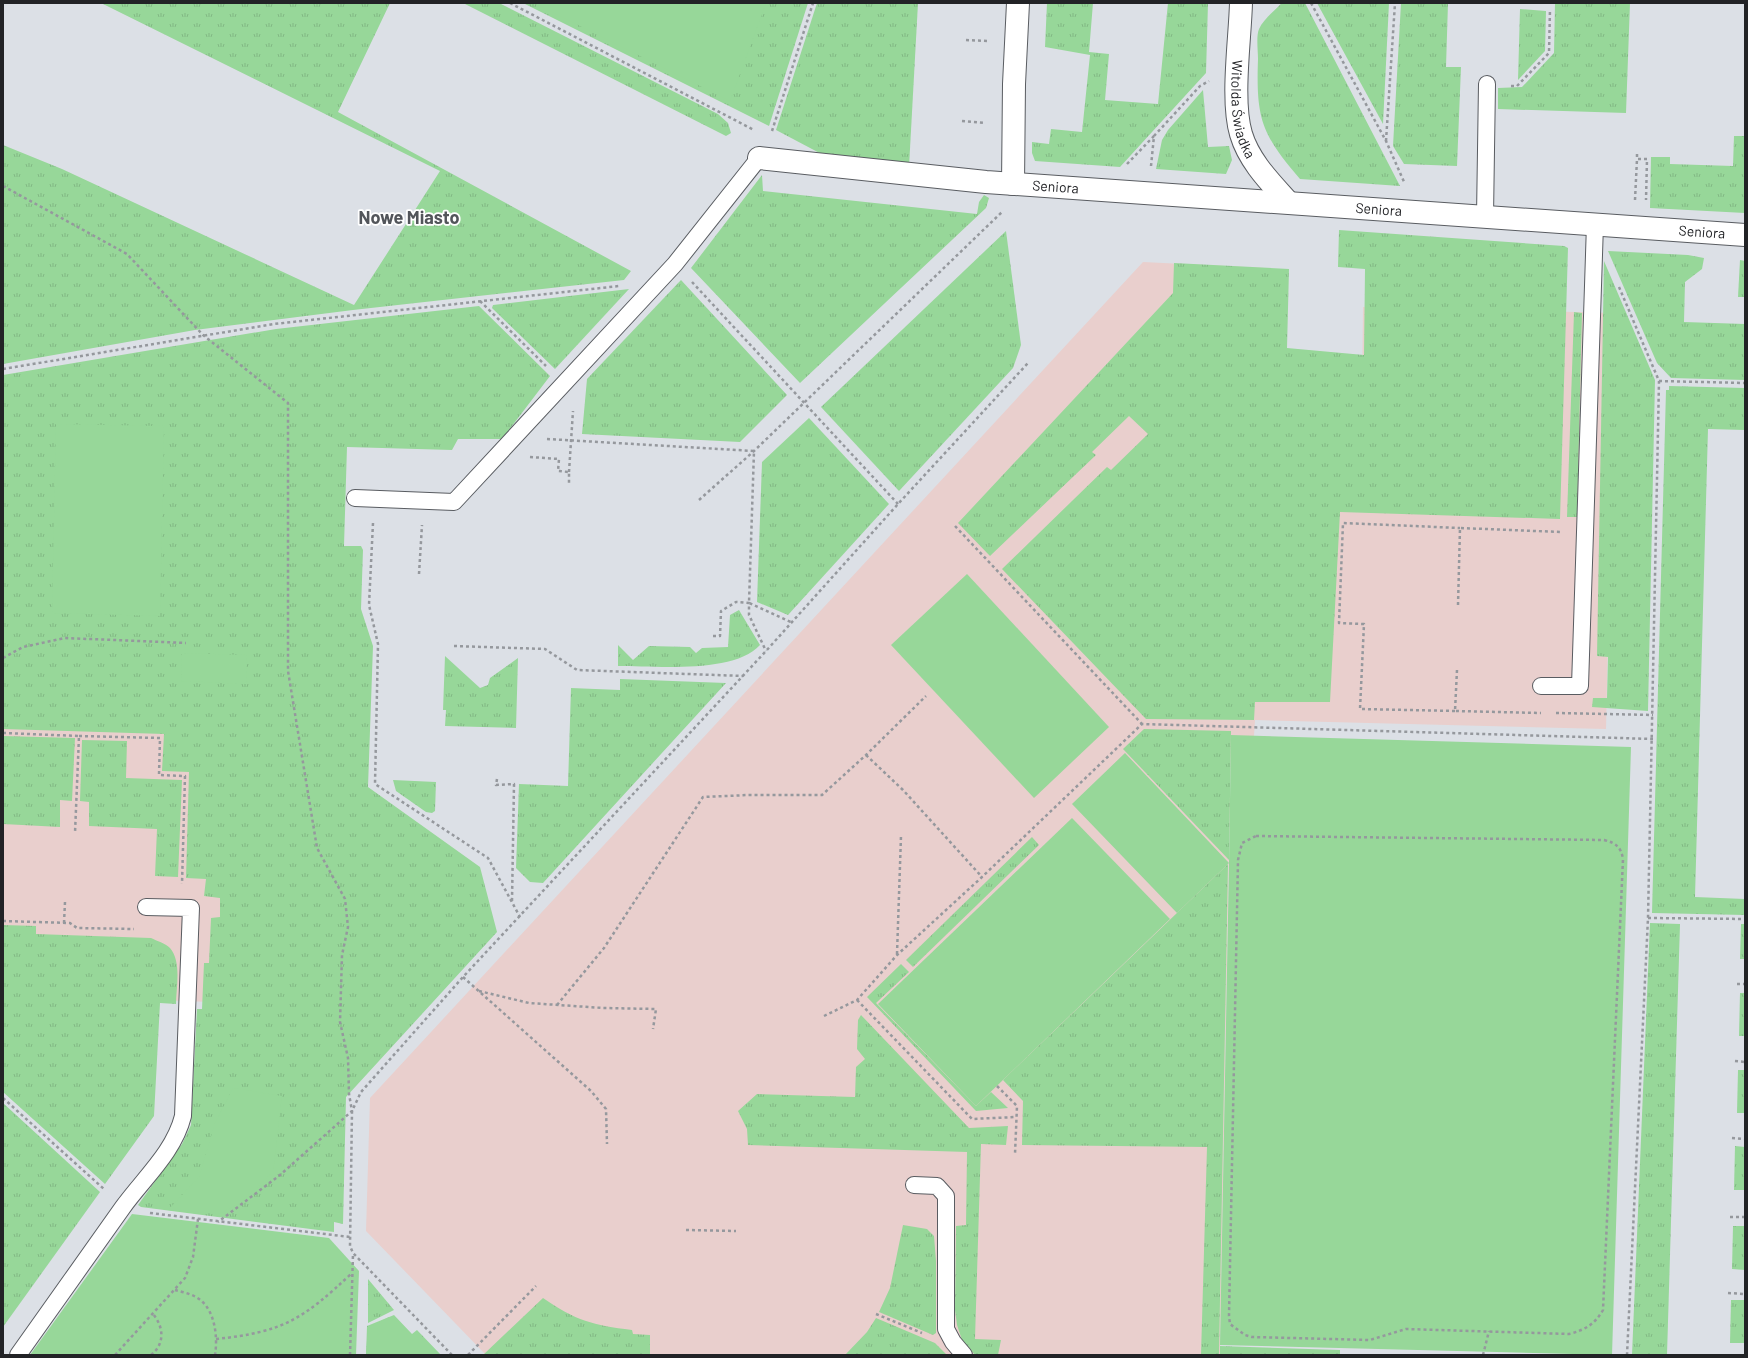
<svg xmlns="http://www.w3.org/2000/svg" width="1748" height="1358" viewBox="0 0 1748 1358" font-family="Barlow,sans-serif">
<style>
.education{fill:#e9cfcd}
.grass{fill:url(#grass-tufts)}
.park{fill:#97d799}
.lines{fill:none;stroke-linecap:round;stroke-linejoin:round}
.service-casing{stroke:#595c61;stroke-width:18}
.minor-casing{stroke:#595c61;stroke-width:24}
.path{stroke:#95989d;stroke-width:2.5;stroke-dasharray:3 3;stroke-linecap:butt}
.service{stroke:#fff;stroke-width:16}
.minor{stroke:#fff;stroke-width:22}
.labels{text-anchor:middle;stroke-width:3.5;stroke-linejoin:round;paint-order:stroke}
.street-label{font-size:14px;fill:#222326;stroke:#fff}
.district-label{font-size:18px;font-weight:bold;fill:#52555a;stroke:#fff}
</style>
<defs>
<pattern id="grass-tufts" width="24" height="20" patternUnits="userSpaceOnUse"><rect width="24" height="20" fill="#97d799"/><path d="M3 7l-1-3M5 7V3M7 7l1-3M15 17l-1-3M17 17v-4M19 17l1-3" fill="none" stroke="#82b884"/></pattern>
</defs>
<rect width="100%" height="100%" fill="#dce0e6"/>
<g class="education">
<polygon points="1143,262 1265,268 1262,395 1362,399 1363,307 1615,313 1606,729 1255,720 1254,736 1231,736 1220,1355 486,1355 366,1231 370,1098"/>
<polygon points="3,700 271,710 263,1004 3,994"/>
</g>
<g class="grass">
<polygon points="101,3 390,3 338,112 631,271 624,280 353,310 195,330 3,364 3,145 62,169 354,305 440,171"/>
<polygon points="463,3 499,3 718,114 728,123 731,133 726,136"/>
<polygon points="523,3 808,3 769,126"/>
<polygon points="817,3 918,3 909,167 829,158 776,130"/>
<polygon points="1047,3 1093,3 1089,52 1109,54 1105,100 1158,104 1168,3 1208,3 1206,73 1120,167 1035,161 1032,153 1032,142 1049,144 1051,129 1082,132 1090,55 1045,47"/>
<path d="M1282 3H1305L1400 186 1300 179C1261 134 1256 118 1258 59 1258 51 1256 36 1259 29 1263 20 1275 10 1282 3Z"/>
<polygon points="1317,3 1389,3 1383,124"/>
<polygon points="1401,3 1448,3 1446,67 1461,67 1457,166 1404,164 1393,146"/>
<polygon points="1555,3 1630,3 1626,113 1498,109 1498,88 1522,87 1554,53"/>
<polygon points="1520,9 1546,11 1545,51 1518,80"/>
<polygon points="1203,90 1208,147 1229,146 1232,160 1226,174 1156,169 1162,140 1168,130"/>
<polygon points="1734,136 1745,136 1745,213 1650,208 1651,157 1670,157 1670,164 1733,166"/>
<polygon points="762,175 763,191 977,214 979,202 984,195 989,198 986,208 800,383 691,268"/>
<polygon points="1339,230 1564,246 1568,248 1560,519 1340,512 1330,702 1255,702 1254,720 1146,719 1002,569 1107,467 1111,470 1148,434 1129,416 1092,452 1096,455 990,556 958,523 1173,293 1174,263 1289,269 1287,348 1364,355 1365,269 1338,267"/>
<polygon points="1006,231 1021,345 1013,368 899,491 821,407"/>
<polygon points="1608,251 1688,255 1704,258 1702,269 1685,282 1684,322 1745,324 1745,380 1671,378 1657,363"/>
<polygon points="1740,260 1745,261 1745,297 1738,297"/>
<polygon points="1604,261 1655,380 1648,711 1592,707 1593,698 1607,698 1608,657 1597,656"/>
<polygon points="681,280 787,395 740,442 582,434 587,379"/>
<polygon points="629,289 555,369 492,308 493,305"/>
<polygon points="479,306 550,376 502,439 458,439 452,450 347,447 344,546 361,546 363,550 361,609 373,646 368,787 480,867 497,932 346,1097 343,1224 334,1222 334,1232 141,1207 138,1205 182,1144 191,1125 197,1009 202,1009 204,963 209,963 211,918 220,917 220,898 204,896 206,879 186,878 189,772 162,771 164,734 3,729 3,375 276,329"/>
<polygon points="1574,312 1582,313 1577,517 1567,517"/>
<polygon points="1669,386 1745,388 1745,430 1708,429 1695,897 1745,899 1745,915 1652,913 1666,390 1669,390"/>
<polygon points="809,418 889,504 788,615 757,602 762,462"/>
<path d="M739 610 760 645C734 674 655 666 618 666V645L633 660 649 646 690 647 696 653 702 648 728 647 730 615Z"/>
<polygon points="445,656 480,688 488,685 490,678 518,658 516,728 445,726 446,710 443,710"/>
<polygon points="620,679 726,683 543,883 530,882 516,868 519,784 568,786 571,688 620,690"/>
<polygon points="1144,729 1231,731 1229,860 1123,749"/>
<polygon points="3,736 75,738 72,801 60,800 60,827 3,824"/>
<polygon points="82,740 127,741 126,778 182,780 178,877 155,876 157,829 89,826 89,802 80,801"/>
<polygon points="393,780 436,782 435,811 432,813 426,812 396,791"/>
<polygon points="1032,837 1039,845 913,967 906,960"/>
<polygon points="1228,864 1219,1355 1201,1355 1207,1147 1022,1145 1023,1101 1003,1080"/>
<polygon points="1650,923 1680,924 1667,1355 1632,1355"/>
<polygon points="1741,924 1745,924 1745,959 1740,959"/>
<path d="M3 925 36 926V934L151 938C157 941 165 943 170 948 182 962 176 988 176 1004L160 1003 154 1116 105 1184 3 1092Z"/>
<polygon points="901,964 909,972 876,1003 976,1106 991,1092 1008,1108 976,1111 867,997"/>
<polygon points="1740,993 1745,993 1745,1036 1739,1036"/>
<polygon points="861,1015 969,1128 1008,1126 1006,1145 981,1144 975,1339 1001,1340 998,1355 975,1355 962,1340 957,1325 955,1310 956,1226 966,1225 967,1152 748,1145 747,1129 738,1111 757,1094 855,1097 856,1067 865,1059 857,1049 858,1020"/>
<polygon points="1738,1070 1745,1070 1745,1113 1737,1113"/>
<polygon points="3,1103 100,1192 3,1327"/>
<polygon points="1735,1146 1745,1147 1745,1190 1734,1190"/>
<polygon points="903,1225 927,1229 934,1236 936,1261 936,1333 933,1335 879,1312 890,1288"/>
<polygon points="1733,1226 1745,1226 1745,1270 1732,1269"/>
<polygon points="368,1279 394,1310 368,1323"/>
<path d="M543 1298C576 1321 593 1325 632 1330L633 1334 650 1335V1355L592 1354V1355H483Z"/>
<polygon points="1731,1300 1745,1300 1745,1343 1730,1343"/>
<polygon points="394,1315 412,1334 417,1330 441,1355 366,1355 367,1326"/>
<polygon points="876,1318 935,1343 947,1355 845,1355 867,1332"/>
<polygon points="1220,1346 1340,1350 1340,1355 1220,1355"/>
</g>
<g class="park">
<polygon points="534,3 766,3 730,101"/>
<polygon points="56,424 164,426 160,616 52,613"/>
<polygon points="967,574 1109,727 1034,798 891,645"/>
<polygon points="182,653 247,655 246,684 181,681"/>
<polygon points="1231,735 1631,747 1612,1355 1220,1345 1229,863 1177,913 1072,804 1125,753 1229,863"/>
<polygon points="1072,818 1170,919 976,1106 878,1004"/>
<polygon points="233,1088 282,1096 273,1172 239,1204 218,1214 168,1210 199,1177 215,1123"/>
<polygon points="132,1214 329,1238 359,1271 356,1355 30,1355"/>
<polygon points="389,1317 394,1317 431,1355 366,1355 368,1328"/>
</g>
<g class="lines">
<g class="service-casing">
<g id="service">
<polyline points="1485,216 1487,84"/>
<polyline points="355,498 454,502 675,264 759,158"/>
<polyline points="1541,686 1580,686 1595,224"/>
<polyline points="914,1185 937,1186 946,1196 946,1329 953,1342 964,1355"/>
<path d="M18 1355C53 1306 88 1256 123 1207 144 1178 174 1152 183 1116L191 908 146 907"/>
</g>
</g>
<g class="minor-casing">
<g id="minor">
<path id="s1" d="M1241 3C1240 40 1231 100 1241 134 1249 161 1270 182 1288 202"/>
<path id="s2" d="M759 158 986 182 1745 235"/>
<polyline points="1013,184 1014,84 1018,3"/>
</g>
</g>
<g class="path">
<polyline points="510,3 754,130"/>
<polyline points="1311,3 1386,141 1405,184"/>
<polyline points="966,40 989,41"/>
<polyline points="1511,86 1517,86 1549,53 1550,9"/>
<polyline points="962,121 985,123"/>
<polyline points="772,131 813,3"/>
<polyline points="1386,141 1395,3"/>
<polyline points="1637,154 1637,159 1647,159 1646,200"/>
<polyline points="1127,164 1154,136"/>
<polyline points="1151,166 1154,136 1200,86 1209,81"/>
<polyline points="3,186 127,254 203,335 288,403 288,671 317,848 345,899 348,927 342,955 340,1022 348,1058 349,1094 352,1111 280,1175 218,1222"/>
<polyline points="1635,200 1637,159"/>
<polyline points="692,282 898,504"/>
<polyline points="1619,287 1659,381 1648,918 1627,1355"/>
<polyline points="480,301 546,366"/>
<polyline points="3,369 274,324 619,286"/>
<polyline points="1659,381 1745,383"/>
<polyline points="547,439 754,451 749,603 793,623"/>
<polyline points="530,457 559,459 558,471 569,472 569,483"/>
<polyline points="569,472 573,411"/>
<polyline points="699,500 754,451 1003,211"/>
<polyline points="373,523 369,605 378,644 375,784 488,858 520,917"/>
<polyline points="955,526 1142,724"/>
<polyline points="419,574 422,525"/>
<polyline points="1458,605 1460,528 1561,532"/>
<polyline points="713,636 720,636 721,611 736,602 749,603 749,615 766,651"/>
<polyline points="454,646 545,649 577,670 743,676"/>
<polyline points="3,658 23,647 65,638 186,643"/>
<polyline points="1457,670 1455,711 1541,713"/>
<polyline points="1455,711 1360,709 1364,624 1339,623 1343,523 1460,528"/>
<polyline points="1556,713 1653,715"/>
<polyline points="3,733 79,736 75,833"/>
<polyline points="79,736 160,738 159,775 185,776 182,884"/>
<polyline points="866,755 903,790 982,877"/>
<polyline points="497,779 496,785 514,784 512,901"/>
<path d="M1256 836 1604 840C1616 843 1621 847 1623 859L1603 1310C1595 1324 1585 1330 1569 1334L1406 1329 1370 1340 1252 1337 1245 1335 1230 1324 1229 1316 1238 860 1242 843Z"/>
<polyline points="1648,918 1745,919"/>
<polyline points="3,921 70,923 77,928 134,929"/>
<polyline points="64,923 65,902"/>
<polyline points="897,954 901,836"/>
<polyline points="463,977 591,1091 606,1109 607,1144"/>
<polyline points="1737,984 1745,984"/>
<polyline points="479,991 529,1003 603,1008 656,1009 653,1029"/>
<polyline points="857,1000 972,1119 1016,1117"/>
<polyline points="557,1005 604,948 703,797 748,795 822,795 866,755 926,696"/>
<polyline points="824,1016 857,1000 897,955 982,877 1142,724 1653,739"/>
<polyline points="1735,1061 1745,1062"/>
<polyline points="997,1086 1017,1106 1015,1154"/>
<polyline points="3,1098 105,1190"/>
<polyline points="1732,1138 1745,1139"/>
<polyline points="150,1213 350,1237"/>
<polyline points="1730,1217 1745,1217"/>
<polyline points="686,1230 736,1231"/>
<path d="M175 1290C183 1292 192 1294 199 1299 215 1310 218 1337 215 1355"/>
<polyline points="1728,1293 1745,1294"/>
<polyline points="876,1314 922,1333"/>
<path d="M216 1339C284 1332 303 1319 352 1273"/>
<polyline points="115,1355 185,1278 193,1257 198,1219"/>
<path d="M151 1355C165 1344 164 1327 153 1314"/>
<polyline points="350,1355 353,1254"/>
<polyline points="452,1355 353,1253 350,1246 352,1111 361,1092 463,977 766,651 898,504 1028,363"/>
<polyline points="468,1355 536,1286"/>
<polyline points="1483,1355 1489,1331"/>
</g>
<use href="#service" class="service"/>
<use href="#minor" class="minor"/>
</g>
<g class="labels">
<g class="street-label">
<text dy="5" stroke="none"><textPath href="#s1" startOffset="107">Witolda Świadka</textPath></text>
<text dy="5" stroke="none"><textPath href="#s2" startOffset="298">Seniora</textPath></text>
<text dy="5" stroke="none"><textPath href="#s2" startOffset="622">Seniora</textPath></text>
<text dy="5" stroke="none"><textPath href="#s2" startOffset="946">Seniora</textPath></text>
</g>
<g class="district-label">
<text x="409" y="224">Nowe Miasto</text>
</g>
</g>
<rect width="1748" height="1358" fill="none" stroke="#222326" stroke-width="8"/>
</svg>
